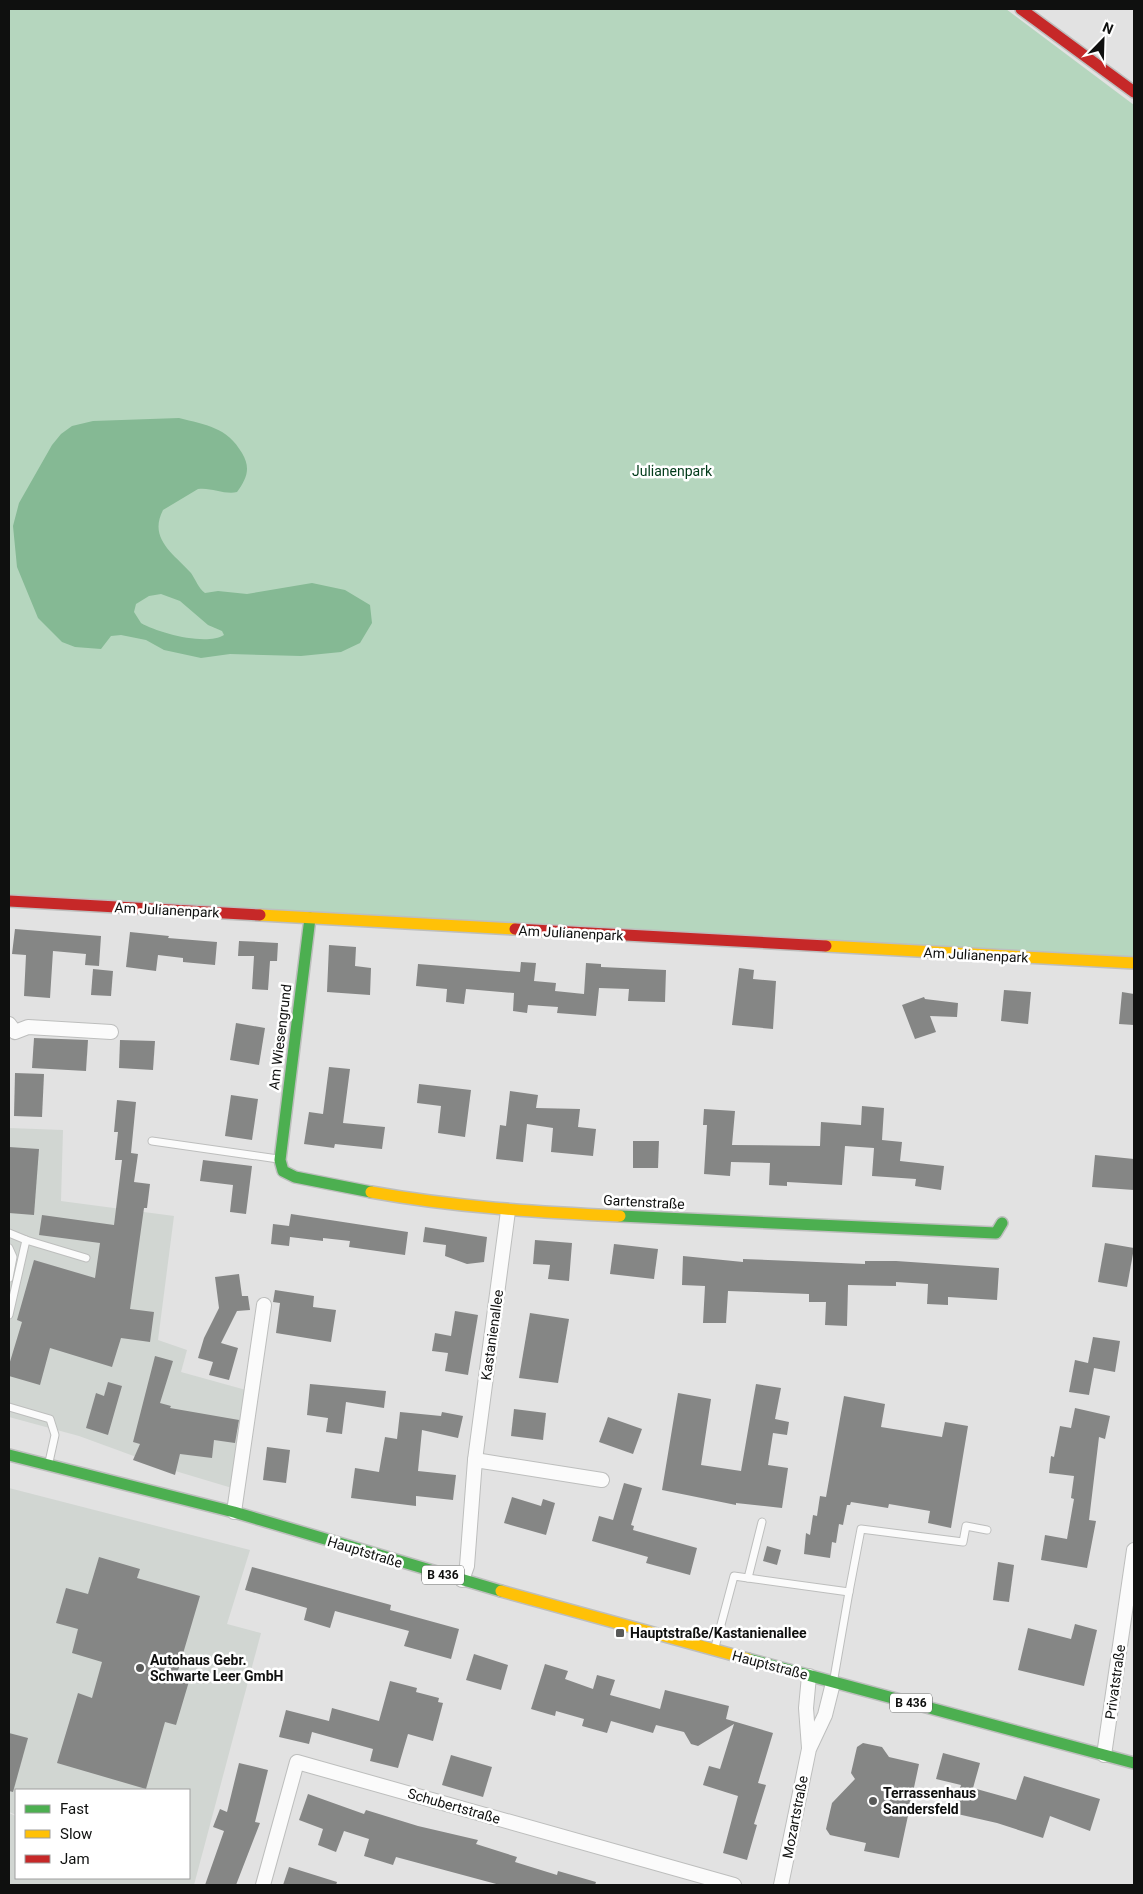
<svg xmlns="http://www.w3.org/2000/svg" width="1143" height="1894" viewBox="0 0 1143 1894" font-family="Roboto,sans-serif">
<style>
.built{fill:#d1d6d2}
.green{fill:#b5d6be}
.water{fill:#85b994;fill-rule:evenodd}
.building{fill:#858685}
.lines{fill:none;stroke-linecap:round;stroke-linejoin:round}
.lane-casing{stroke:#bdbebd;stroke-width:9}
.street-casing{stroke:#bdbebd;stroke-width:16}
.fast-casing{stroke:#bdbebd;stroke-width:14}
.slow-casing{stroke:#bdbebd;stroke-width:14}
.jam-casing{stroke:#bdbebd;stroke-width:14}
.lane{stroke:#fbfbfb;stroke-width:7}
.street{stroke:#fbfbfb;stroke-width:14}
.fast{stroke:#4caf50;stroke-width:11}
.slow{stroke:#ffc107;stroke-width:11}
.jam{stroke:#c62828;stroke-width:11}
.poi-dot{fill:#595a59;stroke:#fff;stroke-width:2}
.labels{text-anchor:middle;stroke-width:5;stroke-linejoin:round;paint-order:stroke}
.shield{fill:#fff;stroke:#575857;stroke-width:1}
.shield-label{font-size:12px;font-weight:bold;fill:#0f100f}
.park-label{font-size:14px;fill:#003a19;stroke:#fff}
.street-label{font-size:14px;fill:#0f100f;stroke:#fff}
.poi-label{font-size:14px;font-weight:bold;fill:#0f100f;stroke:#fff;text-anchor:start}
</style>
<rect width="100%" height="100%" fill="#e2e2e2"/>
<g class="built">
<polygon points="9,1128 63,1130 61,1201 174,1216 158,1340 187,1350 181,1372 246,1390 232,1488 172,1470 79,1436 9,1417"/>
<polygon points="9,1488 250,1550 227,1624 261,1633 194,1885 9,1885 9,1813 16,1816 16,1878 189,1878 189,1790 16,1790 16,1815 9,1812"/>
</g>
<polygon class="green" points="9,9 1006,9 1134,105 1134,958 9,900"/>
<path class="water" d="M179 418C206 425 227 427 242 453 251 468 247 478 237 492 225 495 211 487 198 489L163 510C148 539 174 554 191 573 196 580 198 588 205 593L218 591 247 594 312 583 345 590 370 605 372 623 360 643 341 652 301 656 230 654 201 658 164 650 146 640 121 635 111 636 101 649 75 647 62 642 38 618 17 567 13 526 19 503 52 445 61 434 72 426 93 421ZM161 594 180 601 208 625 222 631 224 635C206 646 158 633 141 623L134 612 136 604 149 596Z"/>
<g class="building">
<polygon points="15,929 101,936 99,966 85,965 86,954 53,951 50,998 24,996 26,955 12,954"/>
<polygon points="130,932 169,936 168,938 217,942 215,965 183,962 183,958 158,955 156,971 126,967"/>
<polygon points="239,941 278,943 277,961 270,961 268,990 252,989 254,956 238,956"/>
<polygon points="329,945 356,947 355,966 371,968 370,995 327,992"/>
<polygon points="521,962 536,963 534,981 556,983 555,991 584,994 586,963 601,964 601,967 666,970 665,1002 628,1001 629,989 599,988 596,1016 557,1013 558,1007 528,1005 527,1013 513,1011 514,993 466,989 464,1004 446,1002 447,989 416,986 418,964 520,972"/>
<polygon points="739,968 754,970 753,979 776,981 773,1029 732,1025"/>
<polygon points="93,969 113,971 111,996 91,995"/>
<polygon points="1004,990 1031,992 1028,1024 1001,1021"/>
<polygon points="1122,992 1134,994 1134,1025 1119,1024"/>
<polygon points="924,997 925,999 958,1003 957,1017 930,1016 936,1032 915,1039 902,1005"/>
<polygon points="236,1023 265,1028 259,1065 230,1060"/>
<polygon points="34,1038 88,1040 86,1071 32,1068"/>
<polygon points="120,1040 155,1041 153,1070 119,1068"/>
<polygon points="329,1067 350,1069 343,1123 385,1127 382,1149 335,1144 334,1148 304,1144 309,1112 323,1114"/>
<polygon points="15,1073 44,1074 42,1117 14,1116"/>
<polygon points="419,1084 471,1090 465,1137 438,1133 441,1106 417,1103"/>
<polygon points="510,1091 538,1095 536,1108 580,1109 578,1127 596,1129 593,1156 551,1152 553,1128 527,1124 523,1162 496,1159 500,1125 506,1126"/>
<polygon points="231,1095 258,1099 252,1140 225,1136"/>
<polygon points="117,1100 136,1102 131,1153 138,1154 134,1182 150,1184 147,1208 144,1208 130,1309 154,1312 150,1342 121,1338 112,1367 50,1348 40,1385 9,1376 9,1365 22,1322 17,1320 34,1260 95,1278 100,1243 39,1235 42,1215 114,1225 122,1160 115,1160 118,1132 114,1132"/>
<polygon points="862,1106 884,1108 882,1140 902,1142 900,1161 944,1166 941,1190 915,1186 916,1179 872,1176 874,1148 845,1146 842,1185 787,1182 787,1186 769,1185 770,1163 731,1162 730,1176 704,1174 707,1125 703,1125 704,1109 735,1111 732,1145 820,1146 821,1122 861,1125"/>
<polygon points="633,1141 659,1141 658,1168 633,1168"/>
<polygon points="9,1147 39,1149 34,1215 9,1213"/>
<polygon points="1095,1155 1134,1159 1134,1190 1092,1187"/>
<polygon points="203,1160 252,1166 246,1214 230,1212 233,1185 200,1181"/>
<polygon points="291,1214 408,1232 405,1255 349,1247 350,1241 323,1238 323,1241 290,1237 289,1246 271,1244 273,1224 289,1226"/>
<polygon points="425,1227 487,1237 484,1262 467,1264 445,1256 446,1245 423,1242"/>
<polygon points="535,1240 572,1243 569,1281 548,1279 550,1265 533,1264"/>
<polygon points="1105,1243 1134,1248 1127,1287 1098,1282"/>
<polygon points="614,1244 658,1249 654,1279 610,1274"/>
<polygon points="683,1256 743,1262 743,1259 865,1264 865,1261 896,1261 999,1268 997,1300 948,1297 948,1305 927,1304 928,1284 896,1282 896,1286 848,1285 847,1326 825,1325 826,1302 809,1302 809,1294 728,1291 726,1323 703,1323 705,1286 682,1285"/>
<polygon points="239,1274 242,1296 248,1296 250,1310 237,1311 221,1343 238,1348 229,1380 209,1375 213,1362 198,1358 204,1338 219,1308 215,1277"/>
<polygon points="275,1290 314,1296 313,1307 336,1310 331,1342 276,1333 280,1303 273,1302"/>
<polygon points="455,1311 478,1315 468,1375 445,1371 448,1353 432,1351 435,1333 451,1336"/>
<polygon points="530,1313 569,1319 558,1383 519,1378"/>
<polygon points="1093,1337 1120,1341 1115,1372 1094,1368 1089,1395 1069,1392 1075,1360 1088,1363"/>
<polygon points="155,1356 173,1361 160,1403 171,1406 170,1408 239,1420 235,1443 214,1440 212,1458 180,1454 175,1475 133,1460 140,1444 133,1442"/>
<polygon points="108,1382 122,1386 108,1435 86,1428 96,1393 104,1396"/>
<polygon points="310,1384 386,1391 384,1408 346,1402 342,1434 326,1432 328,1418 307,1415"/>
<polygon points="756,1384 781,1388 775,1419 789,1422 787,1435 773,1433 768,1465 788,1468 782,1508 736,1503 736,1505 662,1490 678,1393 711,1399 701,1465 741,1471"/>
<polygon points="844,1396 885,1404 881,1427 942,1437 945,1422 968,1426 951,1528 928,1523 930,1511 889,1504 888,1508 851,1502 850,1505 847,1505 843,1525 839,1524 836,1543 832,1542 830,1558 804,1554 806,1533 810,1535 813,1515 817,1516 820,1496 826,1497"/>
<polygon points="1075,1408 1110,1416 1105,1439 1099,1437 1089,1520 1096,1521 1087,1568 1041,1560 1045,1535 1067,1539 1074,1499 1071,1498 1074,1476 1049,1473 1051,1456 1054,1457 1060,1426 1071,1428"/>
<polygon points="514,1409 546,1413 543,1440 511,1436"/>
<polygon points="400,1412 441,1416 442,1412 463,1416 458,1438 422,1430 418,1471 456,1475 453,1500 416,1496 416,1506 351,1498 355,1468 379,1472 385,1437 397,1439"/>
<polygon points="608,1417 642,1429 633,1454 599,1442"/>
<polygon points="267,1447 290,1450 286,1483 263,1480"/>
<polygon points="624,1483 642,1488 631,1525 634,1526 633,1530 697,1548 690,1575 646,1563 648,1557 592,1541 599,1516 613,1520"/>
<polygon points="512,1497 541,1506 543,1499 555,1503 546,1535 504,1523"/>
<polygon points="767,1546 781,1550 777,1565 763,1561"/>
<polygon points="99,1557 140,1569 137,1578 200,1596 177,1674 190,1678 176,1725 165,1722 146,1789 57,1763 78,1693 92,1698 102,1662 72,1653 78,1629 56,1623 66,1588 88,1594"/>
<polygon points="998,1562 1014,1565 1009,1602 993,1600"/>
<polygon points="252,1567 391,1605 390,1610 459,1629 451,1659 404,1646 409,1631 335,1611 330,1628 304,1620 307,1608 245,1590"/>
<polygon points="1075,1624 1097,1630 1084,1686 1018,1670 1028,1628 1071,1639"/>
<polygon points="474,1654 508,1665 501,1690 466,1680"/>
<polygon points="545,1664 568,1671 565,1679 593,1689 597,1675 615,1680 610,1695 660,1709 665,1690 729,1706 726,1719 773,1733 758,1783 766,1785 754,1824 757,1825 747,1860 723,1853 738,1796 703,1785 709,1766 720,1769 734,1724 698,1746 691,1744 684,1732 656,1725 653,1733 611,1721 607,1733 582,1726 584,1719 556,1711 555,1716 531,1709"/>
<polygon points="390,1681 417,1688 416,1692 439,1698 438,1702 443,1703 433,1741 408,1734 398,1768 370,1761 373,1749 312,1732 309,1744 279,1737 286,1710 329,1721 332,1708 379,1721"/>
<polygon points="9,1733 28,1738 13,1792 9,1791"/>
<polygon points="863,1743 882,1747 889,1757 919,1764 899,1858 864,1851 866,1843 830,1835 826,1829 832,1803 855,1779 851,1773 857,1747"/>
<polygon points="943,1753 980,1763 973,1788 1016,1800 1024,1776 1100,1799 1090,1831 1050,1816 1043,1838 997,1823 953,1813 961,1785 936,1779"/>
<polygon points="451,1755 492,1767 483,1797 442,1785"/>
<polygon points="239,1763 268,1770 255,1822 260,1823 236,1885 205,1885 224,1831 213,1827 220,1809 227,1812"/>
<polygon points="308,1794 364,1814 366,1810 418,1826 478,1840 476,1844 517,1857 515,1862 557,1875 558,1871 596,1882 595,1885 500,1885 396,1857 393,1865 364,1856 369,1839 344,1831 336,1852 318,1845 323,1829 299,1820"/>
<polygon points="289,1867 337,1882 336,1885 283,1885"/>
</g>
<g class="lines">
<g class="lane-casing">
<g id="lane">
<polyline points="152,1141 278,1159"/>
<polyline points="9,1233 26,1240"/>
<polyline points="9,1248 13,1257 9,1278"/>
<polyline points="9,1315 26,1240 86,1258"/>
<polyline points="9,1407 50,1419 55,1435 49,1462"/>
<polyline points="748,1578 849,1592 861,1529 963,1542 966,1526 987,1530"/>
<polyline points="715,1647 734,1576 748,1578 762,1522"/>
<polyline points="834,1678 849,1592"/>
</g>
</g>
<g class="street-casing">
<g id="street">
<polyline points="9,1024 15,1032 28,1027 111,1032"/>
<polyline points="475,1460 602,1480"/>
<polyline points="234,1512 264,1305"/>
<polyline points="462,1580 467,1566 475,1460 508,1211"/>
<polyline points="809,1748 806,1708 809,1676"/>
<polyline points="1104,1755 1134,1550"/>
<polyline points="263,1885 297,1762 734,1885"/>
<polyline points="781,1885 809,1749 825,1715 833,1683"/>
</g>
</g>
<g class="fast-casing">
<g id="fast">
<polyline points="310,918 280,1160 283,1171 295,1177 371,1192"/>
<polyline points="620,1216 996,1233 1002,1223"/>
<polyline points="9,1455 234,1512 501,1591"/>
<polyline points="748,1659 1134,1763"/>
</g>
</g>
<g class="slow-casing">
<g id="slow">
<polyline points="260,915 515,929"/>
<polyline points="826,946 1134,963"/>
<path d="M371 1192C454 1207 536 1212 620 1216"/>
<polyline points="501,1591 748,1659"/>
</g>
</g>
<g class="jam-casing">
<g id="jam">
<polyline points="1021,9 1134,92"/>
<polyline points="9,901 260,915"/>
<polyline points="515,929 826,946"/>
</g>
</g>
<use href="#lane" class="lane"/>
<use href="#street" class="street"/>
<use href="#fast" class="fast"/>
<use href="#slow" class="slow"/>
<use href="#jam" class="jam"/>
</g>
<g class="poi-dot">
<rect x="615" y="1628" width="10" height="10" rx="2.5"/>
<circle cx="140" cy="1668" r="5"/>
<circle cx="873" cy="1801" r="5"/>
</g>
<g class="labels">
<g class="shield">
<rect x="422" y="1565.5" width="42" height="19" rx="4"/>
<rect x="890" y="1693.5" width="42" height="19" rx="4"/>
</g>
<g class="shield-label">
<text x="443" y="1579">B 436</text>
<text x="911" y="1707">B 436</text>
</g>
<g class="park-label">
<text x="672" y="476">Julianenpark</text>
</g>
<g class="street-label">
<text transform="translate(167 910) rotate(3)" y="5">Am Julianenpark</text>
<text transform="translate(571 933) rotate(3)" y="5">Am Julianenpark</text>
<text transform="translate(976 955) rotate(3)" y="5">Am Julianenpark</text>
<text transform="translate(280 1037) rotate(-83)" y="5">Am Wiesengrund</text>
<text transform="translate(644 1202) rotate(3)" y="5">Gartenstraße</text>
<text transform="translate(492 1335) rotate(-82)" y="5">Kastanienallee</text>
<text transform="translate(365 1552) rotate(17)" y="5">Hauptstraße</text>
<text transform="translate(770 1665) rotate(15)" y="5">Hauptstraße</text>
<text transform="translate(1115 1682) rotate(-82)" y="5">Privatstraße</text>
<text transform="translate(454 1806) rotate(16)" y="5">Schubertstraße</text>
<text transform="translate(795 1817) rotate(-79)" y="5">Mozartstraße</text>
</g>
<g class="poi-label">
<text x="630" y="1638">Hauptstraße/Kastanienallee</text>
<text x="150" y="1665">Autohaus Gebr.<tspan x="150" dy="16">Schwarte Leer GmbH</tspan></text>
<text x="883" y="1798">Terrassenhaus<tspan x="883" dy="16">Sandersfeld</tspan></text>
</g>
</g>
<rect width="1143" height="1894" fill="none" stroke="#0f100f" stroke-width="20"/>
<rect x="15" y="1789" width="175" height="90" fill="#ffffff" stroke="#9f9f9f"/>
<rect x="25" y="1805" width="25" height="8" fill="#4caf50" stroke="#9f9f9f"/>
<text x="60" y="1814" font-size="15" fill="#0f100f">Fast</text>
<rect x="25" y="1830" width="25" height="8" fill="#ffc107" stroke="#9f9f9f"/>
<text x="60" y="1839" font-size="15" fill="#0f100f">Slow</text>
<rect x="25" y="1855" width="25" height="8" fill="#c62828" stroke="#9f9f9f"/>
<text x="60" y="1864" font-size="15" fill="#0f100f">Jam</text>
<g transform="translate(1103 40) rotate(23)" stroke="#ffffff" stroke-width="4" paint-order="stroke">
<path d="M0-4L9 19L0 12L-9 19Z" fill="#0f100f"/>
<text y="-8" font-size="14" font-weight="bold" text-anchor="middle" fill="#0f100f">N</text>
</g>
</svg>
